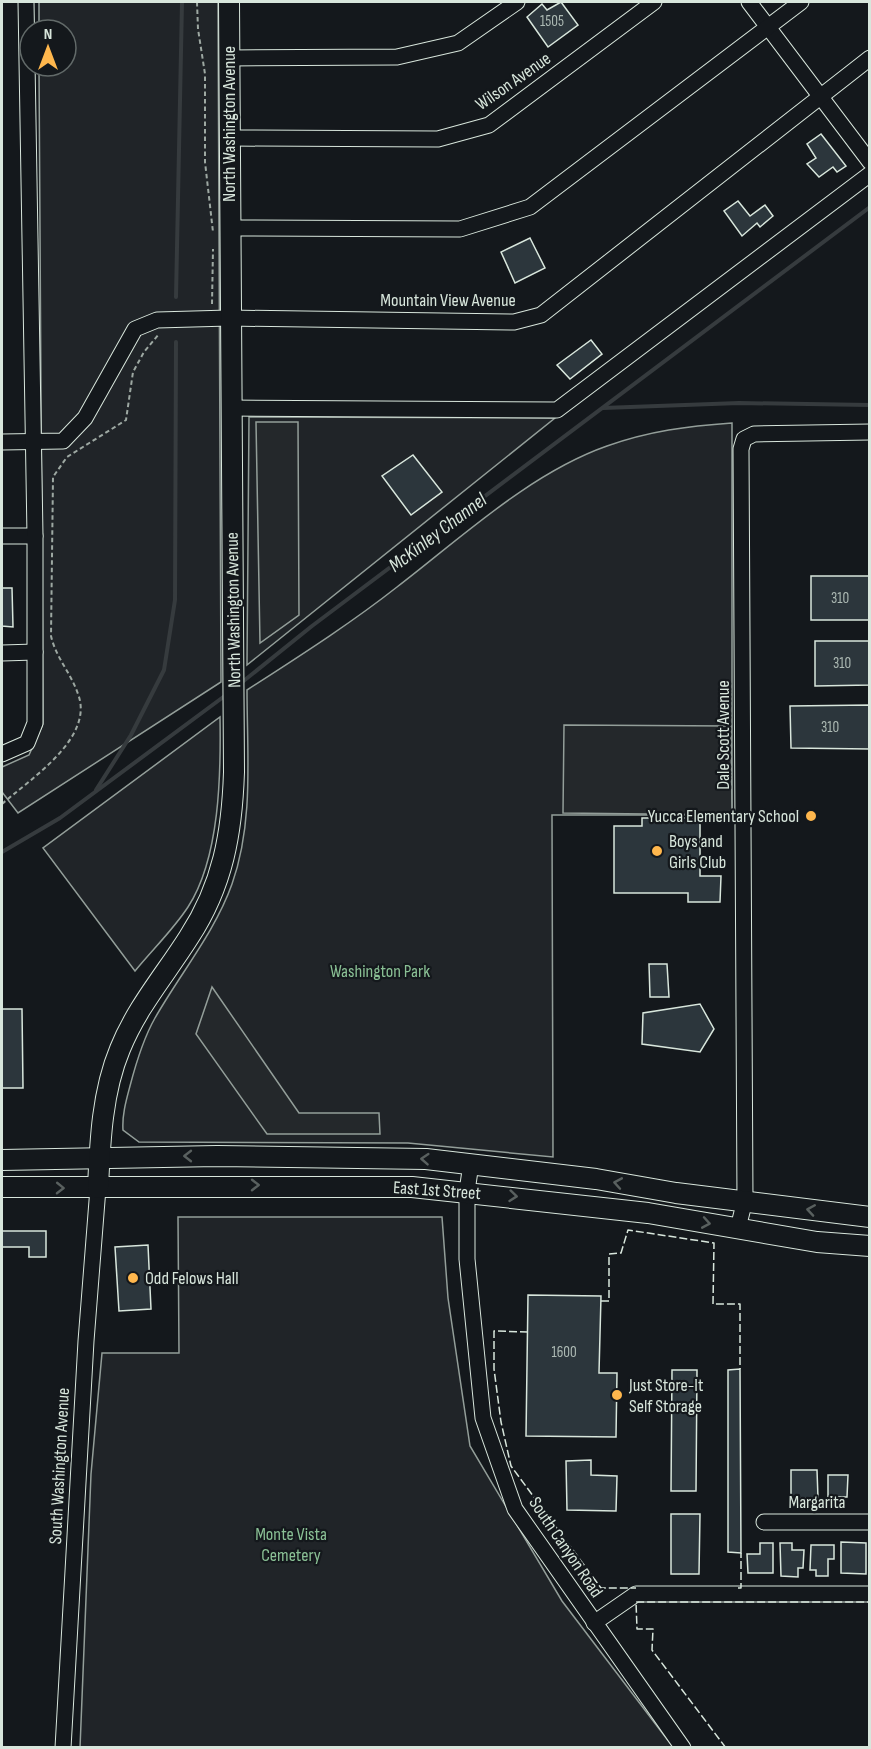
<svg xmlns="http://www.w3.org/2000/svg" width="871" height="1749" viewBox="0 0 871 1749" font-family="'Sofia Sans Condensed',sans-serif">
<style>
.green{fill:#202428;stroke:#939e99;stroke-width:1.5}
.parking{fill:#24282b;stroke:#939e99;stroke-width:1.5}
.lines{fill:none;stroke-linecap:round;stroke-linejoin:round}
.stream{stroke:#363b3e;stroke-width:4}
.building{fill:#2c363c;stroke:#d8e6dc;stroke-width:1.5}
.minor-casing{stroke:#d8e6dc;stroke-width:17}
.major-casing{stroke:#d8e6dc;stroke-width:22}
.path{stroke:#9da8a2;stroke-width:2;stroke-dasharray:4.5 3;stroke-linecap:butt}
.minor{stroke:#14181c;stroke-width:15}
.major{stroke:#14181c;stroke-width:20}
.fence{stroke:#d8e6dc;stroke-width:1.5;stroke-dasharray:8 3;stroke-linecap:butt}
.oneway{stroke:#59605f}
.poi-dot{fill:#ffb74d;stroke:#14181c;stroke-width:2}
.labels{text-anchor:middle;stroke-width:4.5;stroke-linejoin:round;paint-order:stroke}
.number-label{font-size:15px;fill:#adbab4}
.street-label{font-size:18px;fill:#d8e6dc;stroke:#14181c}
.poi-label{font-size:18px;fill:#d8e6dc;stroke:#14181c;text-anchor:start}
.park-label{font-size:18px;fill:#8ac095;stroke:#14181c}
.water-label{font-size:20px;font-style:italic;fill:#d8e6dc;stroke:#14181c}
</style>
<rect width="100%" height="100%" fill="#14181c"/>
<g class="green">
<polygon points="39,2 218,2 221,682 18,813 2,792 2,767 29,755 43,724 39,66 66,66 66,30 39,30"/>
<polygon points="249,417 555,418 247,665"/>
<path d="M732 423V815H552L553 1157 408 1143 139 1142 123 1130C122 1115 126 1101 130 1086 136 1063 143 1039 155 1018 180 974 215 932 232 884 254 822 247 754 247 690 298 657 350 624 397 587 461 538 530 473 607 446 649 431 688 426 732 423Z"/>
<path d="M220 717C221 773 220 858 188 907 173 930 152 950 135 971L43 848Z"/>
<polygon points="178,1217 442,1217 448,1298 470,1446 562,1601 673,1747 80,1748 91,1474 102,1353 179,1353"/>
</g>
<g class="parking">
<polygon points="256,422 298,422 299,615 260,643"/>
<polygon points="564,725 731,726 732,815 563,813"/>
<polygon points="212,987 299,1113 379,1113 380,1134 267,1134 196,1034"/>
</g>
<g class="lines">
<g class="stream">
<polyline points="176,297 182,2"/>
<polyline points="603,408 739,403 870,405"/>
<polyline points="241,683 312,626 870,207"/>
<polyline points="96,790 131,735 164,670 175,600 176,342"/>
<polyline points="2,852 60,818 226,695"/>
</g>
</g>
<g class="building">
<polygon points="561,2 578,25 548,47 527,17 542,4 547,10"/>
<polygon points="821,134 846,166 837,172 833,167 819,177 807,164 816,158 807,144"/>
<polygon points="738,201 750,216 765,205 773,216 760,227 757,223 742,236 724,211"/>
<polygon points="530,238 545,268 515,283 501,252"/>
<polygon points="591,340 602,354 570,379 557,365"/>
<polygon points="413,455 442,492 411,515 382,476"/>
<rect x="811" y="576" width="59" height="44"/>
<polygon points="2,588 12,588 13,627 2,626"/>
<polygon points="815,641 870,641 870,685 815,686"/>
<polygon points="870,705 870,749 791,748 790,706"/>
<polygon points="642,818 700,818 700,876 721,876 720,902 688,902 688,893 614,893 614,826 642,826"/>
<polygon points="649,964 667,964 669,997 650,997"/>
<polygon points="700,1004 714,1029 700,1052 642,1044 643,1013"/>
<polygon points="2,1009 22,1009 23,1088 2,1088"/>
<polygon points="2,1231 46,1231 46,1257 29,1257 29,1247 2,1247"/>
<polygon points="148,1245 151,1309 119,1311 115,1247"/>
<polygon points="528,1295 601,1296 599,1373 617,1373 616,1437 526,1436"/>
<polygon points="740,1369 741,1553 728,1552 728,1370"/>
<polygon points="672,1370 697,1370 696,1491 671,1491"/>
<polygon points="591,1460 591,1475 617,1476 616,1511 567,1510 566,1461"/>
<polygon points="791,1470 817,1470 818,1498 791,1498"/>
<polygon points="828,1475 848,1475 847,1497 828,1497"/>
<polygon points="671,1514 700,1514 699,1574 671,1574"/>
<polygon points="841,1542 866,1543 866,1574 841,1573"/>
<polygon points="760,1543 773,1543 773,1573 748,1573 747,1554 760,1554"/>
<polygon points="780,1543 792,1543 792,1550 804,1550 803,1568 798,1568 798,1577 781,1576"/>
<polygon points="811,1545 834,1545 834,1559 828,1559 828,1576 816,1576 816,1570 810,1570"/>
</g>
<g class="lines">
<g class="minor-casing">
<g id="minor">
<polyline points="749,2 870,162"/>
<polyline points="230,58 397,57 458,43 517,2"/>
<polyline points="230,138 438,139 489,125 654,2"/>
<polyline points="229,228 460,229 530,207 801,2"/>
<polyline points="230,408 557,410 870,174"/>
<polyline points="2,442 63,441 85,418 135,329 157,320 229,318 514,322 541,315 870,58"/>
<polyline points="2,536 35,536"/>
<polyline points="2,653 35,652"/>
<polyline points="2,754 27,743 35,723 35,536 26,2"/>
<polyline points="471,1164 467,1191 467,1259 483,1418 515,1509 683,1748"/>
<polyline points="738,1228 745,1200 741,449 744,439 754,434 870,432"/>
<polyline points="764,1522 870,1522"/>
<polyline points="594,1623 636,1594 870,1594"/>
<polyline points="63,1748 86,1341 98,1188"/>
</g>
</g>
<g class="major-casing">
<g id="major">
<polyline points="2,1160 217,1156 426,1159 596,1179 676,1193 870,1217"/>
<polyline points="2,1187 412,1187 648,1213 817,1242 870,1246"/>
<path d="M98 1188C100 1142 102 1092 120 1049 137 1007 165 975 189 937 223 885 232 833 234 772L229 2"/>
</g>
</g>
<g class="path">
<polyline points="197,2 198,29 205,74 205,162 213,232"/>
<polyline points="212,304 213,249"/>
<path d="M2 804C29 780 95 738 78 694 71 673 56 658 51 636L53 477 67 457 126 420 133 372 144 352 159 334"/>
</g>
<use href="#minor" class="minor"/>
<use href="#major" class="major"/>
<g class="fence">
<polyline points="601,1301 609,1301 609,1254 621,1253 628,1230 714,1243 713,1304 740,1304 740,1369"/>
<polyline points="528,1332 494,1331 494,1369 501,1422 511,1466 601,1588 636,1588"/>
<polyline points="738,1588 741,1588 741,1553"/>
<polyline points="726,1748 652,1650 653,1629 637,1629 636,1602 870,1602"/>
</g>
</g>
<defs><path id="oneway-chevron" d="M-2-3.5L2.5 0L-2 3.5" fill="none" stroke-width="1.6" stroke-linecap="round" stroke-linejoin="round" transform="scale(1.5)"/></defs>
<g class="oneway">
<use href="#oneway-chevron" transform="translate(188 1156) rotate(180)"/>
<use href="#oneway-chevron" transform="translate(425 1159) rotate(-176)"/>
<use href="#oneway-chevron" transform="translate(618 1183) rotate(-170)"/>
<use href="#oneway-chevron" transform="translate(255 1185)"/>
<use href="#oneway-chevron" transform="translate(60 1188) rotate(1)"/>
<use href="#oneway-chevron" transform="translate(513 1196) rotate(6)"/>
<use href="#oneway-chevron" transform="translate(811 1210) rotate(-171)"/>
<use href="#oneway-chevron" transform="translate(706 1223) rotate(10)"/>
</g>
<g class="poi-dot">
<circle cx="811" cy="816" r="6"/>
<circle cx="657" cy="851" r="6"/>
<circle cx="133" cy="1278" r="6"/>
<circle cx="617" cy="1395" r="6"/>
</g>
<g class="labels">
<g class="number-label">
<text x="552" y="26">1505</text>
<text x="840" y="603">310</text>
<text x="842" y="668">310</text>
<text x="830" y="732">310</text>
<text x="564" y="1357">1600</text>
</g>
<g class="street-label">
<text transform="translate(513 81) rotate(-35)" y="6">Wilson Avenue</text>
<text transform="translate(229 124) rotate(-90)" y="6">North Washington Avenue</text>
<text x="448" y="306">Mountain View Avenue</text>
<text transform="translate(233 610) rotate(-91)" y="6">North Washington Avenue</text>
<text transform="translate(723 735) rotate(-90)" y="6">Dale Scott Avenue</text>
<text transform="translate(437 1190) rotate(4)" y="6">East 1st Street</text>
<text transform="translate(59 1466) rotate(-87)" y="6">South Washington Avenue</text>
<text x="817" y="1508">Margarita</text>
<text transform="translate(566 1547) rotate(56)" y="6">South Canyon Road</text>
</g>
<g class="poi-label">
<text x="799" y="822" text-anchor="end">Yucca Elementary School</text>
<text x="669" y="847">Boys and<tspan x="669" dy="21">Girls Club</tspan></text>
<text x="145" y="1284">Odd Felows Hall</text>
<text x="629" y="1391">Just Store-It<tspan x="629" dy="21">Self Storage</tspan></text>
</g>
<g class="park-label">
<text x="380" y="977">Washington Park</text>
<text x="291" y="1540">Monte Vista<tspan x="291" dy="21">Cemetery</tspan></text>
</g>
<g class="water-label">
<text transform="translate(437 532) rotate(-37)" y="7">McKinley Channel</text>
</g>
</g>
<rect width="871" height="1749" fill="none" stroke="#d8e6dc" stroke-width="6"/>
<g transform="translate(48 48)"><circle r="28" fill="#14181c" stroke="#626a69" stroke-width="1.5"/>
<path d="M0-4.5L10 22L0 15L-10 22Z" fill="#ffb74d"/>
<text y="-9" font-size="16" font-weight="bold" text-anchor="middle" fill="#d8e6dc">N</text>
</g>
</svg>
